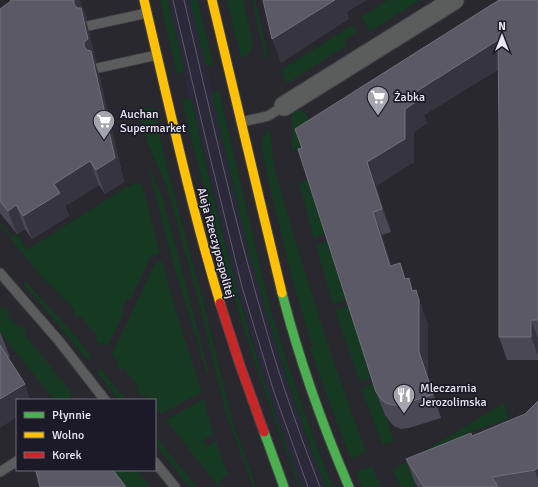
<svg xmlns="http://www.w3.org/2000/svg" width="538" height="487" viewBox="0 0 538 487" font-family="Signika,sans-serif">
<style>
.built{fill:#2b293b}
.green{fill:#153a21}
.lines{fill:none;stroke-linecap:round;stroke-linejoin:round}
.lane-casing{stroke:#444449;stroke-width:11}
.street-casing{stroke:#444449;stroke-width:21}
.fast-casing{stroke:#444449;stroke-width:11}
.slow-casing{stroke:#444449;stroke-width:11}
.jam-casing{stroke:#444449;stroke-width:11}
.lane{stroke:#5a5d5c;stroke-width:9}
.street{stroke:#5a5d5c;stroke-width:19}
.fast{stroke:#4caf50;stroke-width:9}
.slow{stroke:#ffc107;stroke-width:9}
.jam{stroke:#c62828;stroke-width:9}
.tram{stroke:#5e5f61;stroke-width:1}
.wall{fill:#4b4855}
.shaded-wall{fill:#36343e}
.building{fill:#5c5966;stroke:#72707c}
.labels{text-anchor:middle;stroke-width:3.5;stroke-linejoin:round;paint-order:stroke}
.poi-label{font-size:12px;fill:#e9e8f2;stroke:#1c1a28;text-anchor:start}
.street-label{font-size:12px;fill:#e9e8f2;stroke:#1c1a28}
</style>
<rect width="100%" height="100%" fill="#28282e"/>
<polygon class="built" points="168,0 190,0 205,64 206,64 207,66 213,94 212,95 234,191 265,308 288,383 305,433 326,487 302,487 268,392 233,273 192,102 189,98 183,70 184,69"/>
<g class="green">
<polygon points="160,0 168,0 184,69 183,70 183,72 177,74"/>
<polygon points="190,0 198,0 213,65 207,66 206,64 205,64"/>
<path d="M227 0H243L253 45C251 52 248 56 241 58Z"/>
<polygon points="252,0 255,0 268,56 266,62"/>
<polygon points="388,0 420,0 370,31 361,17"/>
<polygon points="353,25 357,32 345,40 347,45 286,84 282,69"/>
<path d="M219 91 265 288 278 335 307 420 322 461 333 487H326C296 411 271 333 250 254 236 201 225 148 212 95L213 94V92Z"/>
<path d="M189 98 190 99H191L192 102C205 159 217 216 233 273 252 346 275 417 302 487H299C280 436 261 384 245 332 220 256 201 178 182 100Z"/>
<polygon points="153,107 167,166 183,228 202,296 232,420 256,487 253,487 226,414 198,298 168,190 147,142 139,110"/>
<path d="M296 110C305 109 307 116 312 123L345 119 292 152V112Z"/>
<path d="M270 129 274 167 296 243 323 330 336 369 366 452 351 459 328 398 310 348 313 347C291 282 277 216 262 150 261 141 263 135 270 129Z"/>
<polygon points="147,162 163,199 209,373 207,374 173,262"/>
<polygon points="310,179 327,233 314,238 299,184"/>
<polygon points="137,183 141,184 143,188 160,254 151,256 131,298 127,299 122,310 124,313 107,347 103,342 100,345 95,339 98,336 80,316 77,318 73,313 75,310 43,278 17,247 0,225 0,222 12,237 17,234 27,250 125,188"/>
<polygon points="329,241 348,300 333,304 316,245"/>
<polygon points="162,261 177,315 202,392 161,414 155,407 155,400 149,400 144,394 141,396 136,390 139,388 124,368 121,370 116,365 119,363 112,354 156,262"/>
<polygon points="26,282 71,331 92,357 88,361 52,317 23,284"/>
<polygon points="350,305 373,377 360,382 335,310"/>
<polygon points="0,306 2,309 5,307 10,312 7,315 19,328 22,326 27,332 24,334 70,390 71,395 70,400 54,400 0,332"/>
<polygon points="101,369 126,400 119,400 97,372"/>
<polygon points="375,383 394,441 383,445 361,388"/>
<polygon points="204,399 213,434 204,440 206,447 216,441 228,475 219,481 220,487 219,487 166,420"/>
<polygon points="504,403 509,419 470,432 420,462 416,456"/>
<polygon points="510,423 415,482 417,487 401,487 393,470 410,459 470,436"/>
<polygon points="155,436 197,487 189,487 155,444"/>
<polygon points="372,466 381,487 362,487 356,472"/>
<polygon points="112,470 137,470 150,487 127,487"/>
</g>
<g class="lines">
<g class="lane-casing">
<g id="lane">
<polyline points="88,26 147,13"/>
<polyline points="98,68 157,55"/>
<polyline points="241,122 268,116 284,106"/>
<polyline points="0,273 59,341 105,400"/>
<polyline points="155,462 175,487"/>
<polyline points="0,472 17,461"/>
</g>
</g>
<g class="street-casing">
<polyline id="street" points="284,106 454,0"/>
</g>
<g class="fast-casing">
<g id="fast">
<path d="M282 293C299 359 322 424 349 487"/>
<polyline points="264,432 284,487"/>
</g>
</g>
<g class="slow-casing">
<g id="slow">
<path d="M144 0C168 101 190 203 220 303"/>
<polyline points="212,0 282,293"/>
</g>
</g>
<g class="jam-casing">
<polyline id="jam" points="220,303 240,365 264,432"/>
</g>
<use href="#lane" class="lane"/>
<use href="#street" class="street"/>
<use href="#fast" class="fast"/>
<use href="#slow" class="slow"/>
<use href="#jam" class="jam"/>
<g class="tram">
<polyline points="173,0 210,157 242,287 273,389 308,487"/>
<path d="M184 0C210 110 234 221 266 329 281 383 300 435 320 487"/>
</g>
</g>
<g class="wall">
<polygon points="538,0 538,360 507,360 499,337 499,69 424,115 427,123 414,132 414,162 376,186 391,232 382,235 391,266 405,279 413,291 428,324 428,376 441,418 409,428 401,429 394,426 391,423 385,415 376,392 302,148"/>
<polygon points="0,9 86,15 87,20 86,21 89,32 96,62 95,63 99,74 124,182 105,194 99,185 65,206 69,216 32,239 25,229 17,234 0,213"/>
<polygon points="0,332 1,334 10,357 8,358 0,428"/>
<polygon points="538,401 538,487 418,487 415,483 406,459 472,436 525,414"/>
</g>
<g class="shaded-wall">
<polygon points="72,0 80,0 86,15 87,20 86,21 89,32 96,62 95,63 99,74 124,182 105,194 96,170 82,28"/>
<polygon points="335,0 367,0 347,12 349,19 281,63 272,39"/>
<polygon points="498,40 507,64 424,115 427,123 414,132 414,162 376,186 391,232 382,209 367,162 405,109 414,93"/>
<polygon points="90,161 99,185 65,206 69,216 32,239 23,216 54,184"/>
<polygon points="16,205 25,229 17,234 8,211"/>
<polygon points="373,212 382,235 399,289 390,266"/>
<polygon points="409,278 417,302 416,290 428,324 428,376 441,418 419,352"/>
<polygon points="531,320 538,338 538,355 531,337"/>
<polygon points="25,384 30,400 17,400 17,417 0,428 0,399"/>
<polygon points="538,468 538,480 535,470"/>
</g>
<g class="building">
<polygon points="10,0 74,0 74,4 77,8 81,8 88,39 84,42 84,46 87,50 91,51 115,158 96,170 90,161 54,184 60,193 23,216 16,205 8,211 0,201 0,9 11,1"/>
<polygon points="263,0 335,0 272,39"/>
<polygon points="499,0 538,0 538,320 531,320 531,337 499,337 499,131 498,40 414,93 419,100 405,109 405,139 367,162 382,209 373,212 390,266 400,263 405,279 409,278 412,291 416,290 419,300 419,352 433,394 401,405 393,405 386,403 382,400 376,392 298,149 302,148 295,129"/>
<polygon points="0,345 25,384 0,399"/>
<polygon points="538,401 538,468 535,470 492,477 498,487 424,487 406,459 471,433 472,436 525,414"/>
<polygon points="37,470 113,470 126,487 40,487 36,471"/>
</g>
<defs>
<g id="supermarket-pin" transform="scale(1.15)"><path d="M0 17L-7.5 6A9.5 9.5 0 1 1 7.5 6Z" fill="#a5a5ad" stroke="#1c1a28"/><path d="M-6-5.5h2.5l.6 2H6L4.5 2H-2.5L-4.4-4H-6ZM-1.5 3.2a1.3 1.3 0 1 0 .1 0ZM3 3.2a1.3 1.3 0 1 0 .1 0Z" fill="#fff"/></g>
<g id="restaurant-pin" transform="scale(1.15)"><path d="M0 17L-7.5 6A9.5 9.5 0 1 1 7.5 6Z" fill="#a5a5ad" stroke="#1c1a28"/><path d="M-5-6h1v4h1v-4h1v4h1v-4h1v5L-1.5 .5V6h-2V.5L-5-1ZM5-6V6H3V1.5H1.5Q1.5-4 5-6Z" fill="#fff"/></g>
</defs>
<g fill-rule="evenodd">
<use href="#supermarket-pin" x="378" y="97"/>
<use href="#supermarket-pin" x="104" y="121"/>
<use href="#restaurant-pin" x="404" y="395"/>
</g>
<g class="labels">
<g class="poi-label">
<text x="394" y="101">Żabka</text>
<text x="120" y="118">Auchan<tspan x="120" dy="14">Supermarket</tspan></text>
<text x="420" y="392">Mleczarnia<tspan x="420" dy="14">Jerozolimska</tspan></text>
</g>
<g class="street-label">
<text transform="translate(216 243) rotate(75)" y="4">Aleja Rzeczypospolitej</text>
</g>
</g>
<rect x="16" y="399" width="140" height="72" fill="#1c1a28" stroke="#6e6c79"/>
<rect x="24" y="412" width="20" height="6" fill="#4caf50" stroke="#6e6c79"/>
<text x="52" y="419" font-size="12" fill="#e9e8f2">Płynnie</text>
<rect x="24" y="432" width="20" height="6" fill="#ffc107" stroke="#6e6c79"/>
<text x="52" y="439" font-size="12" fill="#e9e8f2">Wolno</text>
<rect x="24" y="452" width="20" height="6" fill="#c62828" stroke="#6e6c79"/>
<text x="52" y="459" font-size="12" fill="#e9e8f2">Korek</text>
<g transform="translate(502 36)" stroke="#1c1a28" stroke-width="3" paint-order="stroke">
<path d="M0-3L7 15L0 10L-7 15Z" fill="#e9e8f2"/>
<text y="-6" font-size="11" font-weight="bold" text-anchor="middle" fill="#e9e8f2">N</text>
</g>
</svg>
